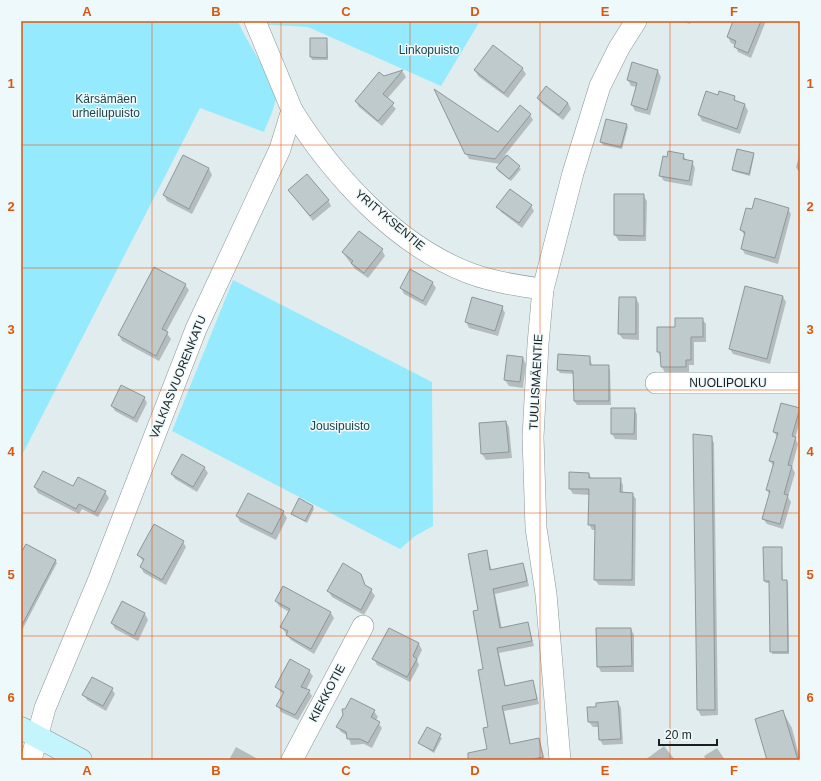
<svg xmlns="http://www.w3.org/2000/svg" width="821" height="781" viewBox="0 0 821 781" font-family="Arial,sans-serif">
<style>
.green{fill:#95ebfd}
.shadow{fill:#0003}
.building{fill:#bfcacc;stroke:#8d9799}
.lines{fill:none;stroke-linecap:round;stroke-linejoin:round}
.street-casing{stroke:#8b9597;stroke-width:22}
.secondary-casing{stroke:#8b9597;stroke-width:23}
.street{stroke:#fff;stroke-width:21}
.secondary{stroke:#c4f4fc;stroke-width:22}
.grid{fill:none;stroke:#de560d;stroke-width:1;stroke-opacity:0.55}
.labels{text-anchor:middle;stroke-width:3;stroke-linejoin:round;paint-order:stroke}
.park-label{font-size:12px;fill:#1c444c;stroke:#eef9fb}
.street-label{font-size:12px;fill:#1b1f20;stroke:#eef9fb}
.neatline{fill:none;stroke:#de560d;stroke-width:1.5}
.grid-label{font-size:13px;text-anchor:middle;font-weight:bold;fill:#de560d}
</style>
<rect width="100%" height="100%" fill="#e1ecee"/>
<g class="green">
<path d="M21 21H238C244 38 276 84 276 96 275 108 268 121 264 132L200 108 21 457Z"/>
<polygon points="255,21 480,21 441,86 308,27 256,24"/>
<polygon points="233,280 432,382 433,526 415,536 400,549 172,431"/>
</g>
<g class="shadow">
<polygon points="683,21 691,21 690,24"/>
<polygon points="734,21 766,21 751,58 738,52 735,45 731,43 728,37"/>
<polygon points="327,39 328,60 312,60 311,57"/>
<polygon points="633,64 658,71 661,77 650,115 635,111 632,105 637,87 631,86 628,80"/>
<polygon points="522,68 526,74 508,98 478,76 475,70"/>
<polygon points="403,72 406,77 387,99 396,109 382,126 359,107 356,102 384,77"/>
<polygon points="719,96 734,97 737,103 745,105 748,111 740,134 702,121 699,115"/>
<polygon points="538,98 568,103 571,109 563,120 542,104"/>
<polygon points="530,115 533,120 505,155 521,169 511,181 498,171 497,169 500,164 469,159 466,153"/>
<polygon points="626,125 628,127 622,149 603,145 601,142"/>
<polygon points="800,153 800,174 796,167"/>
<polygon points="753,154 754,156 750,176 735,172 733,170"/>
<polygon points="683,155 687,161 692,162 695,168 692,186 664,181 660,175"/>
<polygon points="184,156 209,169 212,175 192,214 167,201 164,195"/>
<polygon points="289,190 328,200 331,206 313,221"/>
<polygon points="616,195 643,195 647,201 646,241 619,241 615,235"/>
<polygon points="531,206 534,211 522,228 501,212 498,207"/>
<polygon points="788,209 791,214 778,264 745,254 742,249 745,236 741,230 753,210"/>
<polygon points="360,232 382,250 385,256 368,278 355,269 343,253"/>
<polygon points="432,282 436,288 426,306 404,294 401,288"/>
<polygon points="185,285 189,290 166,332 171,339 159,361 122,341 119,335"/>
<polygon points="783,297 786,302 770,364 733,354 730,349"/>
<polygon points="636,298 639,304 639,340 623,339 619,334"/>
<polygon points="502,307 505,313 498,336 469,328 466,322"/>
<polygon points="702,319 706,324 706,342 694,342 694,365 689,365 689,372 665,373 662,367 661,358 658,352 676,328"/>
<polygon points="508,356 523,358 526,364 523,388 509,386 505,380"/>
<polygon points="590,357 592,366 608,366 610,370 611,405 577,405 574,401 574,374 560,373 558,370"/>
<polygon points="144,397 147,403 137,423 115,411 112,406"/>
<polygon points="634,409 637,414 637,440 615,439 612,434"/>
<polygon points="799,409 800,422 795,438 798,444 792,467 795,473 788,497 791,502 783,529 767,524 763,519 770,496 767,490 774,467 770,461 777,437 774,432"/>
<polygon points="506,422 509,427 512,458 486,460 482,454 480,424"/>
<polygon points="711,437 714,443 718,715 701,716 698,710"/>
<polygon points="204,467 208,473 197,492 175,479 172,474"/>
<polygon points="589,474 592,479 620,479 623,485 623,493 632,494 636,499 635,586 599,585 595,580 596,530 592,530 589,524 589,495 573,494 570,489"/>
<polygon points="35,487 105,492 109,498 98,517 82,509 79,514 38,493"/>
<polygon points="313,506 314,509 307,523 292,514"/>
<polygon points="283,512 287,518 276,540 240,522 237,516"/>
<polygon points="183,542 186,547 166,585 144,573 141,567 144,562 138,555"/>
<polygon points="781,548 783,581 787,581 788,583 789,654 772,654 770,583 766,583 765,581"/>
<polygon points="486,551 492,571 522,564 525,569 529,586 495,594 502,629 528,624 534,646 499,653 506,687 533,681 539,704 504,711 511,745 539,739 545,760 490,760 489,728 479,611"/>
<polygon points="21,555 55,560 57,563 21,632"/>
<polygon points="360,575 366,587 371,590 375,596 364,615 332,597 328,591"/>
<polygon points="283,587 331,613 334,618 314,654 291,640 281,627 289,612 279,606 276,601"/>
<polygon points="123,603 145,614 148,620 138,641 115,629 112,623"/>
<polygon points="389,629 419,644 422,650 417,660 419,665 410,682 377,665 374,659"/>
<polygon points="631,629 634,635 634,672 601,672 598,666"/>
<polygon points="309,671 313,676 306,690 309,691 312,696 298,720 281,712 278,706 284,695 276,687"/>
<polygon points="112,689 115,694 106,711 87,700 84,695"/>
<polygon points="618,702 621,708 623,744 603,745 600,740 599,727 593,727 589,722 597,708"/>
<polygon points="346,710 374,711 378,717 376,720 382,728 372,748 364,744 351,745 348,736 341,732 338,727"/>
<polygon points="783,712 792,728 800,760 768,760"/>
<polygon points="427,728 442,738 434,753 419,743"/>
<polygon points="664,746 675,760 645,760"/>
<polygon points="236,747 256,758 257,760 229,760"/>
<polygon points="717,748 725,760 706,760 704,756"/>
</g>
<g class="building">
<polygon points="733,21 761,21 748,53 734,47 736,41 727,37"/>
<polygon points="310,38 327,38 327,58 310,57"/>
<polygon points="493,45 523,68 504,93 474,70"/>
<polygon points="632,62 658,70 647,110 631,105 637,83 627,80"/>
<polygon points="403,70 383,94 394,103 378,121 355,101 379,72 384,76"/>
<polygon points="546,86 568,103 559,115 537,98"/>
<polygon points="434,89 498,132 520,105 531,114 495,159 465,154"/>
<polygon points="706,91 718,95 719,91 735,96 734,100 745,104 737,129 698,115"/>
<polygon points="606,119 627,124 621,147 600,142"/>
<polygon points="737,149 754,153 749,174 732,170"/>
<polygon points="668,151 684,154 683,159 693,161 689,181 659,176 663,156 667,157"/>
<polygon points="183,155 209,168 189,209 163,195"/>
<polygon points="507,155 520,166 509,179 496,168"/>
<polygon points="307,174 329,200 310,216 288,190"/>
<polygon points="510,189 532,205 519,223 496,207"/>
<polygon points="614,194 644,194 644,236 614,235"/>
<polygon points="755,198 789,208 775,258 741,249 745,232 740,230 746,208 752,209"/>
<polygon points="359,231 383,249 364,273 351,263 353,261 342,252"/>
<polygon points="154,267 186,284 162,329 168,332 156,356 118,335"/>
<polygon points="410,269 433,282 423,301 400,288"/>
<polygon points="745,286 783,296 767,359 729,349"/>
<polygon points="472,297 503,306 495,331 465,322"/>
<polygon points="619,297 636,297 636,334 618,334"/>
<polygon points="675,318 703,318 703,337 691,337 691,360 686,360 686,367 661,367 660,352 657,352 657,327 675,327"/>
<polygon points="558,354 590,356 590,365 609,365 609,401 574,401 573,371 557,370"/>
<polygon points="507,355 523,357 520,382 504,380"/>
<polygon points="121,385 145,397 134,418 111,406"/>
<polygon points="781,403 800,408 792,436 796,437 788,465 792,466 784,494 788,495 780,524 762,519 770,491 766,490 774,462 769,461 778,433 773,432"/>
<polygon points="611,408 635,408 634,434 611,434"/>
<polygon points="506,421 509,452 481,454 479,423"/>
<polygon points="693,434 712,436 715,710 697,710"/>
<polygon points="182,454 205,467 193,487 171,474"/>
<polygon points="43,471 73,486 78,477 106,491 95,512 79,504 76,509 34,487"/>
<polygon points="569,472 589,473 589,478 621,478 620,492 633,493 632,580 594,580 595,525 588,525 589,489 569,489"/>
<polygon points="248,493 284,511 272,534 236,516"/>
<polygon points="299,498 313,506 305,521 291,514"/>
<polygon points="154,524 184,541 162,580 140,567 144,559 137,555"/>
<polygon points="26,544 56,560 21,627 21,553"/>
<polygon points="763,547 782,547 782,580 787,580 788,652 770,652 769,581 764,581"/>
<polygon points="487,550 490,570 523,563 527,581 493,589 500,628 528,622 532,641 497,648 505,686 533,680 537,699 502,706 510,744 539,738 543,757 529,760 468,760 468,753 487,749 483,728 488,727 478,670 483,669 473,611 478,610 468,554"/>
<polygon points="343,563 361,574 365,585 372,589 361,610 327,591"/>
<polygon points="283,586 331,612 311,649 286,635 288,631 280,627 290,609 275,601"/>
<polygon points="122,601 145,613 134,636 111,623"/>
<polygon points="389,628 419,643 413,656 417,659 407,677 372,659"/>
<polygon points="596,628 631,628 632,666 597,667"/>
<polygon points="290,659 310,670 301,687 310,690 295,715 276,706 284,692 275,687"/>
<polygon points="92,677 113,688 103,706 82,695"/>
<polygon points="351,698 375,710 371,717 380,722 368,743 360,739 347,739 346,732 336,727 343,715 342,709 345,709"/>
<polygon points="618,701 621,739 599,740 598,722 588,722 587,707 596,707 596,703"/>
<polygon points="783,710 798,760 767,760 755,719"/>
<polygon points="427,727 441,734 433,751 418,743"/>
</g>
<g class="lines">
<g class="street-casing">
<g id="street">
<path d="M292 110C333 176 396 245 469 273 493 282 518 286 543 289"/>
<polyline points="656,383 800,383"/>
<polyline points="31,760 45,708 99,579 196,329 280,149 292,110 255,21"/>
<polyline points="292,760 363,626"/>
<polyline points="560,760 546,594 536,528 533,437 538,344 543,289 573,173 600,86 619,48 636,21"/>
</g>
</g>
<g class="secondary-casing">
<polyline id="secondary" points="21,728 81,760"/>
</g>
<use href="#street" class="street"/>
<use href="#secondary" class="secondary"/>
</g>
<path class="grid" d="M152 21V760M281 21V760M410 21V760M540 21V760M670 21V760M21 145H800M21 268H800M21 390H800M21 513H800M21 636H800"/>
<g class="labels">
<g class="park-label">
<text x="429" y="54">Linkopuisto</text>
<text x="106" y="103">Kärsämäen<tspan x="106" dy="14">urheilupuisto</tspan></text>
<text x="340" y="430">Jousipuisto</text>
</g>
<g class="street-label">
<text transform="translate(390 220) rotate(40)" y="4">YRITYKSENTIE</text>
<text transform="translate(178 377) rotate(-68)" y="4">VALKIASVUORENKATU</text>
<text transform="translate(536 382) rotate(-87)" y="4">TUULISMÄENTIE</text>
<text x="728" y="387">NUOLIPOLKU</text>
<text transform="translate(327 693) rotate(-62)" y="4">KIEKKOTIE</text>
</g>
</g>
<rect width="821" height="781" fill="none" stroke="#eef9fb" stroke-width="44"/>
<path d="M659 739v6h58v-6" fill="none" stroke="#1b1f20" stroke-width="2"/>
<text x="665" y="739" font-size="12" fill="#1b1f20" stroke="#eef9fb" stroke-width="3" paint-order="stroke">20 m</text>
<rect x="22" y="22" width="777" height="737" class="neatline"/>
<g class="grid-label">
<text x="87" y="16">A</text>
<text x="216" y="16">B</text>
<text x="346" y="16">C</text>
<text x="475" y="16">D</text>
<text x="605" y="16">E</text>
<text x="734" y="16">F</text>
<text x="11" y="88">1</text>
<text x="810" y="88">1</text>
<text x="11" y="211">2</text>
<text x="810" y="211">2</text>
<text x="11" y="334">3</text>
<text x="810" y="334">3</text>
<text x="11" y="456">4</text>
<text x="810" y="456">4</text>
<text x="11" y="579">5</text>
<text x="810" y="579">5</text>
<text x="11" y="702">6</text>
<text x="810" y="702">6</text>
<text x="87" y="775">A</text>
<text x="216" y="775">B</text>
<text x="346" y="775">C</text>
<text x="475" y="775">D</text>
<text x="605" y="775">E</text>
<text x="734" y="775">F</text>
</g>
</svg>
